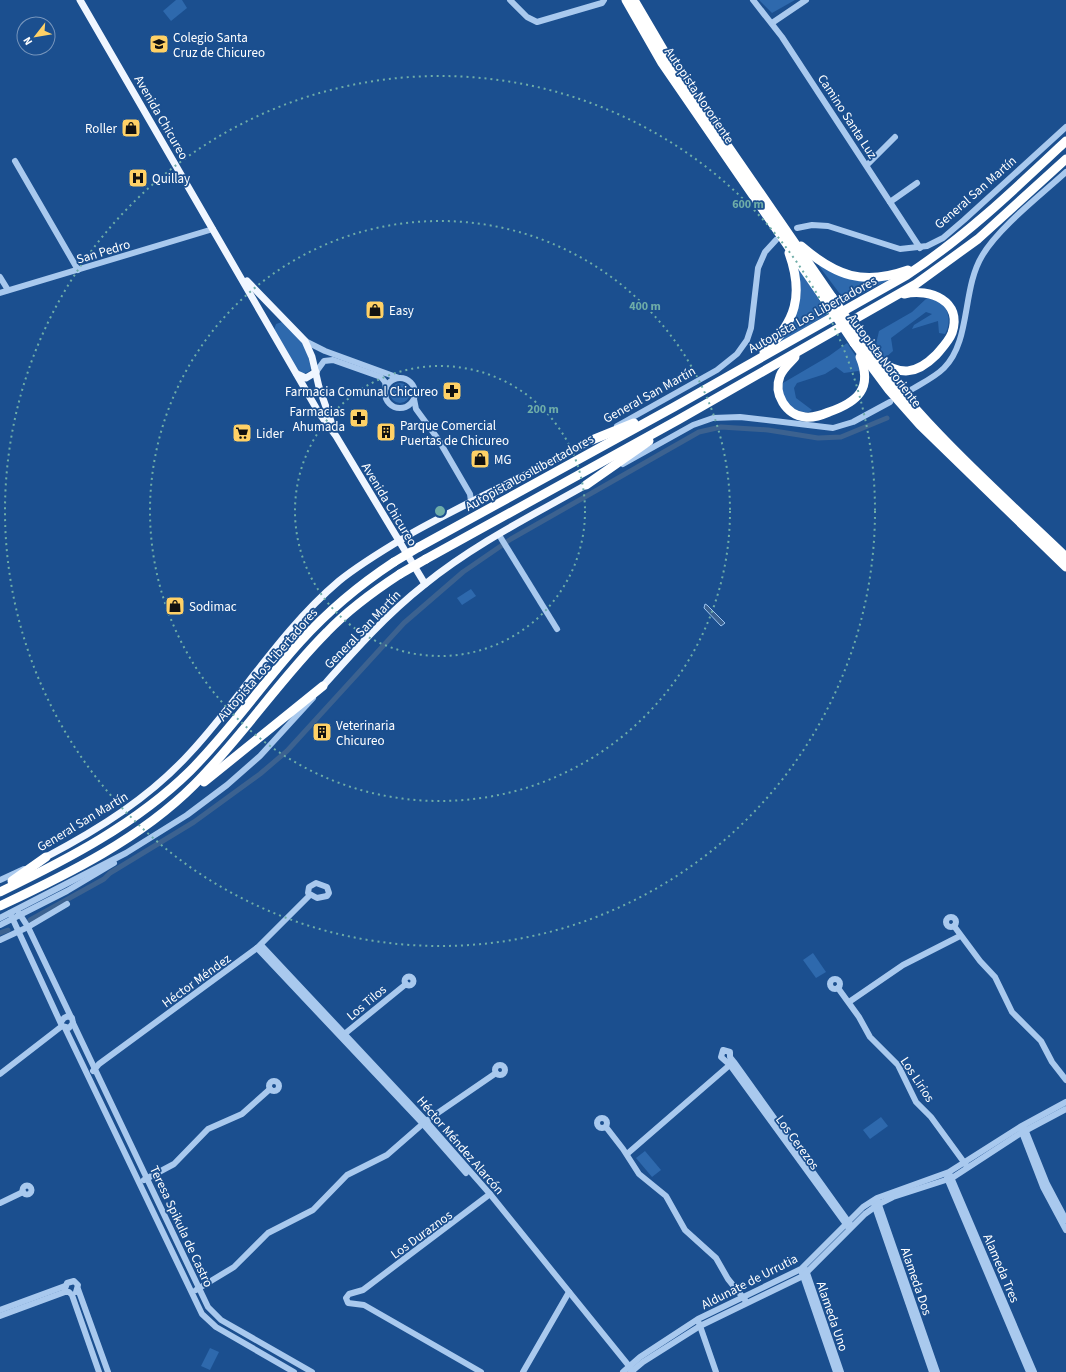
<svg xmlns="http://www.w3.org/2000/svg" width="1066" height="1372" viewBox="0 0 1066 1372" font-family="'Source Sans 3',sans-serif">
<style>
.green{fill:#2e69ad}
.water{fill:#3c6290;stroke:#9cc4f0}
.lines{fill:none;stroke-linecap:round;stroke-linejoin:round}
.canal{stroke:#3c6290;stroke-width:5}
.minor{stroke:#a9c9ee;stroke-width:6}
.major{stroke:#f0f6ff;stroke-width:7}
.highway{stroke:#fff;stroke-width:9}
.highway-bridge{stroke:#fff;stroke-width:9}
.ring{fill:none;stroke:#6fada8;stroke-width:2;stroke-dasharray:2 4}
.labels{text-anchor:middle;stroke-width:3.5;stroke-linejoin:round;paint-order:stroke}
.poi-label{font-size:13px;fill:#fff;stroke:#1b4f8f;text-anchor:start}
.street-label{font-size:13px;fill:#fff;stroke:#1b4f8f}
.centre{fill:#6fada8;stroke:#1b4f8f;stroke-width:2}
.ring-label{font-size:12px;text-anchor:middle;font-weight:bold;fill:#6fada8;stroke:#1b4f8f;stroke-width:3.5;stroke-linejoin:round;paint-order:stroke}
</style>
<rect width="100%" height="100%" fill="#1b4f8f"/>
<g class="green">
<polygon points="176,0 182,0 187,8 171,21 163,11"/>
<polygon points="759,0 795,0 772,13"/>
<polygon points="820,265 836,274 896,276 846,302 819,266"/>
<polygon points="798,266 828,314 772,347 793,322"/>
<path d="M927 298C930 299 934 299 936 300 949 304 952 324 945 334L939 333 938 321 912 329 914 325 932 314 926 312 891 338 893 351 885 358 876 344 879 331 912 312Z"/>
<path d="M282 322C302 338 306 343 311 369 308 374 303 374 298 371L274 330 276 324Z"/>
<path d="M847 343 857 358 860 370 858 371 844 373 836 367 825 374 797 383 794 388 796 398 812 410 809 412C793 413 778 399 783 383L829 356Z"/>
<circle cx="400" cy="393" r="10"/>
<polygon points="471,589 476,596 462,605 457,598"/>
<polygon points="813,953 826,972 816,978 803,960"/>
<polygon points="881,1117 888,1126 870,1139 863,1130"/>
<polygon points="645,1151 661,1170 652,1177 636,1158"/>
<polygon points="210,1348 219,1352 210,1370 201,1366"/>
</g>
<polygon class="water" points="705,604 707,605 725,623 721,626 704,608"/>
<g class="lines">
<g class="canal">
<polyline points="30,920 104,879 110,873 194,822 260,774 287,751 404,623 463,572 511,539 699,432 721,427 768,430 818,438 841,437 887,418"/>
<polyline points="0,933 8,930"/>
</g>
<g class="minor">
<polyline points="510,0 527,17 537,22 602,3 604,0"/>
<polyline points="753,0 782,37 920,248"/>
<polyline points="772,23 806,0"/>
<polyline points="15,161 78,270"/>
<polyline points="867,165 895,137"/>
<polyline points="890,202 917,183"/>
<polyline points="797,228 812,225 828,226 900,249 927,246 943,238 964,220 1066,127"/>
<polyline points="0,277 8,290"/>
<polyline points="0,293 213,229"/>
<polyline points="305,341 325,351 399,378"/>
<polyline points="316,372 324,361 333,360 381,377 385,382 386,388"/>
<circle cx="400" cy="393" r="15"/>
<path d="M909 391C920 384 934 378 944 368 971 341 962 289 982 256 998 228 1042 194 1066 172"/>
<polyline points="414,399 416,409 438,439 470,494 471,501"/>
<polyline points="617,426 717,370 737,354 747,340 751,328 758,268 765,252 776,240"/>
<polyline points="623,464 693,425 713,418 740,417 833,428 853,422 890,402"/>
<polyline points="499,535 557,629"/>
<polyline points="0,880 24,869"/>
<polygon points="316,883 327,887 329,893 327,896 317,898 308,893 309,887"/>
<polyline points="10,913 62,1026 69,1028 73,1023 72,1018 68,1016 64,1018 61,1022"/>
<polyline points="19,913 28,927 71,1017"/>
<circle cx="951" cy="922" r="5"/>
<polyline points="0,918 126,853 187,815 227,785 260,756 313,698"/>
<polyline points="0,925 67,891 114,863"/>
<polyline points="954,926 980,961 995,977 1012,1012 1041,1041 1052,1062 1066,1080"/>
<polyline points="0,940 28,927 67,904"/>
<polyline points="261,945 426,1121 490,1194 633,1371"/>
<polyline points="257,948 423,1124 466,1173"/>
<circle cx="409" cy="981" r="4.5"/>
<circle cx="835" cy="984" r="5"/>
<polyline points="838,988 859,1017 870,1037 898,1065 916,1102 931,1117 966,1165"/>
<polyline points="849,1002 903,965 960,936"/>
<polyline points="73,1023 208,1307 221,1320 312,1372"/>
<polyline points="65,1028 202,1314 216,1327 294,1372"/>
<polyline points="342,1036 406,984"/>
<circle cx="500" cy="1070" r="5"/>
<polyline points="93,1071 99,1064 257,948 310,895"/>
<polyline points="0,1074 62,1026"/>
<circle cx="274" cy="1086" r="5"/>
<circle cx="602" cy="1123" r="5"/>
<polyline points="606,1127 623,1149 639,1174 666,1196 685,1230 716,1258 728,1279 745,1300"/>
<polyline points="1025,1129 1047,1184 1066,1220"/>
<polyline points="1021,1130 1043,1187 1066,1230"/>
<polyline points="627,1154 732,1063"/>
<polyline points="950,1175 1034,1372"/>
<polyline points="947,1178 1029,1372"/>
<polyline points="144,1180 174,1164 208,1129 242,1114 270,1089"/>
<circle cx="27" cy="1190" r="4.5"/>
<polyline points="878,1202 937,1372"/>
<polyline points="0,1203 23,1192"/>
<polyline points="874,1204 932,1372"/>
<polyline points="848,1227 730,1065 721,1057 723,1050 730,1052 730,1057 734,1062 850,1224"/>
<polyline points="806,1270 841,1372"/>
<polyline points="802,1273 836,1372"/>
<polyline points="65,1289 67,1283 74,1281 78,1285 76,1292"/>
<polyline points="78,1289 108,1372"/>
<polyline points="196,1290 234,1267 268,1233 313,1210 347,1175 387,1155 426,1121 496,1073"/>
<polyline points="0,1310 65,1286"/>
<polyline points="0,1316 65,1292 69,1292 72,1295 99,1372"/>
<polyline points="699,1323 716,1372"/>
<polyline points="481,1372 364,1305 348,1303 346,1298 349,1294 363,1290 490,1194"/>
<polyline points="523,1372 569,1292"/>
<polyline points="623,1372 640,1357 698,1319 801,1269 863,1207 877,1198 949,1172 1020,1127 1066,1102"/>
<polyline points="631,1372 643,1362 700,1326 803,1276 865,1214 879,1204 893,1197 952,1178 1021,1133 1066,1109"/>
</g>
<g class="major">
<polyline points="80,0 319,413 336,436 425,584"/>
<polyline points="247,281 305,341 312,357 319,387 334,430"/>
<polyline points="297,374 306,378 316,372"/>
<path d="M323 686C355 650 386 615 424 585 473 545 531 516 586 485"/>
<path d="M46 857C99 829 149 798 190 753 241 698 281 630 339 581 361 563 387 548 412 533 471 500 533 473 592 440"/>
</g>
<g class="highway">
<polyline points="626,0 662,63 823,297"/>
<polyline points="634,0 674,68 832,297"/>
<path d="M801 246C836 276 863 286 908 270"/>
<path d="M860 338C917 422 994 488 1066 557"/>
<polyline points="854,343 889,390 920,425 1066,567"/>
<path d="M764 352C796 322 804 295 789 253"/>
<path d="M795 357C790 363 783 368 780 376 773 394 786 415 805 417 814 418 822 415 829 412 858 402 873 388 860 357"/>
<path d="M877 359C900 376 916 375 936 355 942 348 949 341 952 333 963 301 930 288 904 294"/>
<polyline points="592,440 634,423"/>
<polyline points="586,485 649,441"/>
<path d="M419 547 674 407 907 275C965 237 1015 189 1066 141"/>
<polyline points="426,559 678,420 916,284 978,239 1066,159"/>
<polyline points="204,782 323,686"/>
<polyline points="12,881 46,857"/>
<path d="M0 892C68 859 136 824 190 771 230 731 262 684 300 642 328 611 359 585 394 562"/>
<path d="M0 906C68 874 140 839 194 785 242 737 279 680 327 632 349 609 374 591 400 574"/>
</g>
<g class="highway-bridge">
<polyline points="823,297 854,343"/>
<polyline points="832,297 860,338"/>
<polyline points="394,562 419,547"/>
<polyline points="400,574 426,559"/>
</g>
</g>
<g class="ring">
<circle cx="440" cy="511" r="145"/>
<circle cx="440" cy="511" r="290"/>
<circle cx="440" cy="511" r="435"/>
</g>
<defs>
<g id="school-square" transform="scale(1)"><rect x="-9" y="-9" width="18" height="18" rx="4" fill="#ffd166" stroke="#1b4f8f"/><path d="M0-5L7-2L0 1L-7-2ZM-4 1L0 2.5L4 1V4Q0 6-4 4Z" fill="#111"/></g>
<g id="shop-square" transform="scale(1)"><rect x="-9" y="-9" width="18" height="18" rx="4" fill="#ffd166" stroke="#1b4f8f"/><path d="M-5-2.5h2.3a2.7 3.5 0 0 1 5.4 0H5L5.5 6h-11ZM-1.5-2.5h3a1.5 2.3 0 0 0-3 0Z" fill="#111"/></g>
<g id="hospital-square" transform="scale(1)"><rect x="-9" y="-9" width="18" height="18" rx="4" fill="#ffd166" stroke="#1b4f8f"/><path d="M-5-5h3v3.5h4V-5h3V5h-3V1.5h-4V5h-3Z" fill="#111"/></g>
<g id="pharmacy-square" transform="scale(1)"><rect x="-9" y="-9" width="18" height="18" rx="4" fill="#ffd166" stroke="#1b4f8f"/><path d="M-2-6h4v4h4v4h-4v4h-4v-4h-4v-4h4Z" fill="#111"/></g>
<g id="building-square" transform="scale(1)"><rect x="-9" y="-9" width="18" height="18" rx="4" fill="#ffd166" stroke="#1b4f8f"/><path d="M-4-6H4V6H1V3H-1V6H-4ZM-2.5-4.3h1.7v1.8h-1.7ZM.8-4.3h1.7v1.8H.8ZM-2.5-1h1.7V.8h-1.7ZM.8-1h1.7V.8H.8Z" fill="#111"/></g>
<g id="supermarket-square" transform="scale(1)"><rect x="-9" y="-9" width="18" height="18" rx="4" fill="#ffd166" stroke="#1b4f8f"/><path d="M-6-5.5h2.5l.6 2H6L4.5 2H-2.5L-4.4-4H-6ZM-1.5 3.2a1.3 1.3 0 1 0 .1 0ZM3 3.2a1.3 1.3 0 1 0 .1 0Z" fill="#111"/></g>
</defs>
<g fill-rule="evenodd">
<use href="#school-square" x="159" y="44"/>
<use href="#shop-square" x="131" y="128"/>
<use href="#hospital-square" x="138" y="178"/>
<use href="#shop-square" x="375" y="310"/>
<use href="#pharmacy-square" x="452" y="391"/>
<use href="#pharmacy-square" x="359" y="418"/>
<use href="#building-square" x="386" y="432"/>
<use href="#supermarket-square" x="242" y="433"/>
<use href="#shop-square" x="480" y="459"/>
<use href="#shop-square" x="175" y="606"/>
<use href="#building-square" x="322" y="732"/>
</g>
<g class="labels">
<g class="poi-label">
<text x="173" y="42">Colegio Santa<tspan x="173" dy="15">Cruz de Chicureo</tspan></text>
<text x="117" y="133" text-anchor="end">Roller</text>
<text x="152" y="183">Quillay</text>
<text x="389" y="315">Easy</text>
<text x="438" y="396" text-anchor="end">Farmacia Comunal Chicureo</text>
<text x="345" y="416" text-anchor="end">Farmacias<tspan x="345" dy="15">Ahumada</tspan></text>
<text x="400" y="430">Parque Comercial<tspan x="400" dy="15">Puertas de Chicureo</tspan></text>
<text x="256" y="438">Lider</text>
<text x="494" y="464">MG</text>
<text x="189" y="611">Sodimac</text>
<text x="336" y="730">Veterinaria<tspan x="336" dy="15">Chicureo</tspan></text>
</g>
<g class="street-label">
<text transform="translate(700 95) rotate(56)" y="5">Autopista Nororiente</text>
<text transform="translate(848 116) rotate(57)" y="5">Camino Santa Luz</text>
<text transform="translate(162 117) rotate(60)" y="5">Avenida Chicureo</text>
<text transform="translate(975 192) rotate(-41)" y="5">General San Martín</text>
<text transform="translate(103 251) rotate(-17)" y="5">San Pedro</text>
<text transform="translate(812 314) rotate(-29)" y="5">Autopista Los Libertadores</text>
<text transform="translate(885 360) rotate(53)" y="5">Autopista Nororiente</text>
<text transform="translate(649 394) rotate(-29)" y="5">General San Martín</text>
<text transform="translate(529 472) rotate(-29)" y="5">Autopista Los Libertadores</text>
<text transform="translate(390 504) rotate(59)" y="5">Avenida Chicureo</text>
<text transform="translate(362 629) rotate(-46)" y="5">General San Martín</text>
<text transform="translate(267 664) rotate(-49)" y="5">Autopista Los Libertadores</text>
<text transform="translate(82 821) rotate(-31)" y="5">General San Martín</text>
<text transform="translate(196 980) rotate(-36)" y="5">Héctor Méndez</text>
<text transform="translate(366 1002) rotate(-40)" y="5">Los Tilos</text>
<text transform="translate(918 1079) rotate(57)" y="5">Los Lirios</text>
<text transform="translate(798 1142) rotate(54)" y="5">Los Cerezos</text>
<text transform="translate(461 1145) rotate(49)" y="5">Héctor Méndez Alarcón</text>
<text transform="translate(182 1226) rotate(65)" y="5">Teresa Spikula de Castro</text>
<text transform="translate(421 1234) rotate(-36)" y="5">Los Duraznos</text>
<text transform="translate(1002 1268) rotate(67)" y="5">Alameda Tres</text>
<text transform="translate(749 1281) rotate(-27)" y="5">Aldunate de Urrutia</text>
<text transform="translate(917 1281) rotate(71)" y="5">Alameda Dos</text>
<text transform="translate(833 1316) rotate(71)" y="5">Alameda Uno</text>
</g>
</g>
<circle cx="440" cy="511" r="6" class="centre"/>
<g class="ring-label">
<text x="748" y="208">600 m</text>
<text x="645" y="310">400 m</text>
<text x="543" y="413">200 m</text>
</g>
<g transform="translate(36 36) rotate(239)"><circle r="19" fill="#1b4f8f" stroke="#7695bc"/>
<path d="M0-3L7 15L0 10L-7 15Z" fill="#ffd166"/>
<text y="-6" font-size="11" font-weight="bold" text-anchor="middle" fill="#ffffff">N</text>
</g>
</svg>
